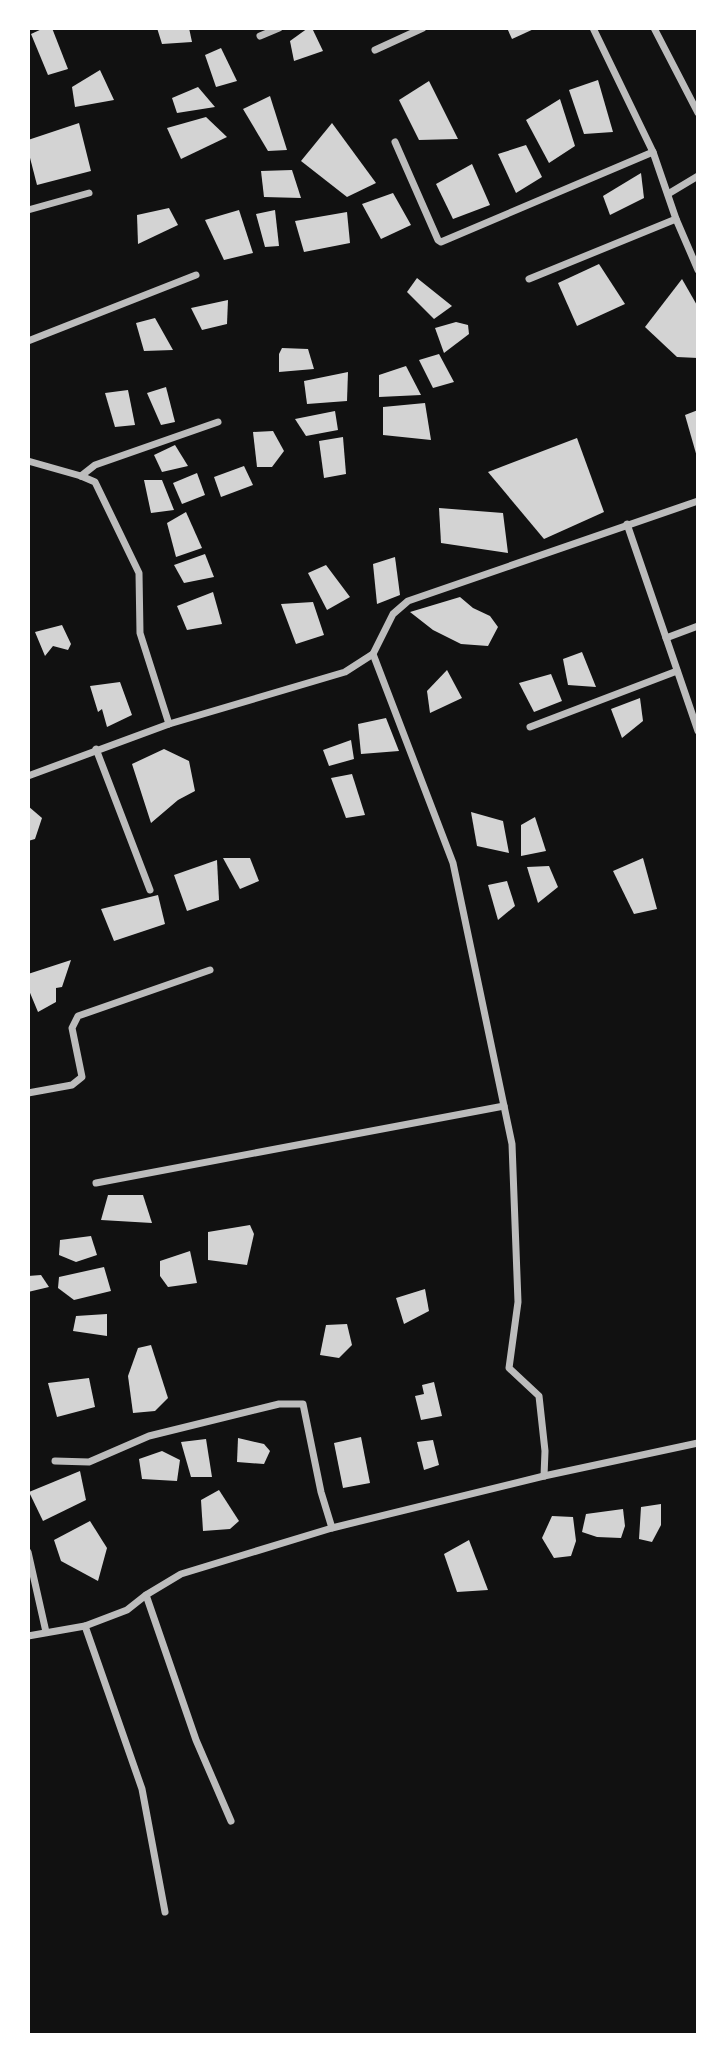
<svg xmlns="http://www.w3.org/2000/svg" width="726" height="2063" viewBox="0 0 726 2063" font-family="'Titillium Web',sans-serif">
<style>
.building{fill:#d3d3d3}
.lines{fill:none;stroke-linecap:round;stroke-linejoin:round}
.minor{stroke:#bcbcbc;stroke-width:7}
</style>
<rect width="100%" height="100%" fill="#111"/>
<g class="building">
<polygon points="44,28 52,28 68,69 48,75 31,34"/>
<polygon points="157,28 189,28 192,42 162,44"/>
<polygon points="308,28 312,28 323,51 294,61 290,41"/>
<polygon points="507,28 536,28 512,39"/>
<polygon points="221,48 237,81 216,87 205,55"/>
<polygon points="100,70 114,100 75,107 72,87"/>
<polygon points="598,80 613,132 584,134 569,90"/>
<polygon points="429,81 458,139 419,140 399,100"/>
<polygon points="198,87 215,107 177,113 172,98"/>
<polygon points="270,96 287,150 268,151 243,109"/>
<polygon points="560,99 575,146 549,163 526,120"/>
<polygon points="206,117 227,137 181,159 167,128"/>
<polygon points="79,123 91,171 37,185 28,150 28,140"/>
<polygon points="332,123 376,183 347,197 301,161"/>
<polygon points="526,145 542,177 516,193 498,154"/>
<polygon points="472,164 490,205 453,219 436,184"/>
<polygon points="292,170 301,198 264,197 261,171"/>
<polygon points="641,173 644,198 610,215 603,196"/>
<polygon points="393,193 411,225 381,239 362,204"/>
<polygon points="169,208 178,225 138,244 137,215"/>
<polygon points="239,210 253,253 224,260 205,220"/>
<polygon points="275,210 279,246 265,247 256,214"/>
<polygon points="347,212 350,243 304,252 295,221"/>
<polygon points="599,264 625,304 577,326 558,283"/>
<polygon points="417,278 452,306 434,319 407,292"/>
<polygon points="682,279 698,307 698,358 677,357 645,327"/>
<polygon points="228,300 227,324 202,330 191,308"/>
<polygon points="155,318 173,350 144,351 136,323"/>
<polygon points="456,322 468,325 469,334 444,353 435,328"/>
<polygon points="282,348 308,349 314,369 279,372 279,354"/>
<polygon points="439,354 454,382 433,388 419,360"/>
<polygon points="406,366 421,395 379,397 379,375"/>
<polygon points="348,372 347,401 307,404 304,381"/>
<polygon points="166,387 175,422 161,425 147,393"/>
<polygon points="128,390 135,425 115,427 105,393"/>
<polygon points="425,403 431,440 383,435 383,407"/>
<polygon points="698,410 698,456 697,457 685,415"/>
<polygon points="335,411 338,430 306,436 295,419"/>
<polygon points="273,431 284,451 272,467 257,467 253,432"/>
<polygon points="343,437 346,474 324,478 319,441"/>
<polygon points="577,438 604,512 544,539 488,472"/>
<polygon points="175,445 188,466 162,472 154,455"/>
<polygon points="244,466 253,485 221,497 214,477"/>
<polygon points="197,473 205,495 182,504 173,483"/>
<polygon points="144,480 162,480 174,510 151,513"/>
<polygon points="439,508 503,513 508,553 441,543"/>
<polygon points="186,512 202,548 176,557 167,523"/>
<polygon points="205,554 214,577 184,583 174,565"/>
<polygon points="395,557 400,595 377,604 373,564"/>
<polygon points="326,565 350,597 327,610 308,573"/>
<polygon points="213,592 222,624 187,630 177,606"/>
<polygon points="460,597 473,608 490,616 498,627 488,646 461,644 433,630 410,612"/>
<polygon points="313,602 324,635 296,644 281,604"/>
<polygon points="62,625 71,644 68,650 53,646 45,656 35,632"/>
<polygon points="582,652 596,687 568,685 563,659"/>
<polygon points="447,670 462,698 430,713 427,691"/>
<polygon points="551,674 562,701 534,712 519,683"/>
<polygon points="120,682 132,715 107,727 102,709 98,712 90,686"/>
<polygon points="640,698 643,721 622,738 611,709"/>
<polygon points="386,718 399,751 361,754 358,724"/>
<polygon points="351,740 354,759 329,766 323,750"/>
<polygon points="164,749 189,761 195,791 178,800 151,823 132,764"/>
<polygon points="352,774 365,815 346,818 331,778"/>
<polygon points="28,806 42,818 35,839 28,841"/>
<polygon points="471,812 503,821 509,853 477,846"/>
<polygon points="535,817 546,851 521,856 521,825"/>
<polygon points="223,858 250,858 259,881 240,889"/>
<polygon points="643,858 657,909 634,914 613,871"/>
<polygon points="217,860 219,900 187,911 174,875"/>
<polygon points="549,866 558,887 538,903 527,867"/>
<polygon points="507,881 515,906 498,920 488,885"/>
<polygon points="158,895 165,924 114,941 101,909"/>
<polygon points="71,960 62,987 56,988 56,1002 38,1012 28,988 28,974"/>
<polygon points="108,1195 143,1195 152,1223 101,1220"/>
<polygon points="250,1225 254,1234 247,1265 208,1260 208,1232"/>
<polygon points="91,1236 97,1255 76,1262 59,1255 60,1240"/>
<polygon points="190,1251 197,1283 168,1287 160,1276 160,1261"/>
<polygon points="104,1267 111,1291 74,1300 58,1288 59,1277"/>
<polygon points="41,1275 49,1287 28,1292 28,1276"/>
<polygon points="425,1289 429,1311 404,1324 396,1298"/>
<polygon points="107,1314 107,1336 73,1331 76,1316"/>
<polygon points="347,1324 352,1345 339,1358 320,1355 326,1325"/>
<polygon points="151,1345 168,1398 155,1411 133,1413 128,1376 138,1348"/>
<polygon points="89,1378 95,1407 57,1417 48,1383"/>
<polygon points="434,1382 442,1416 421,1420 415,1396 424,1394 422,1385"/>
<polygon points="361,1437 370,1483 343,1488 334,1443"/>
<polygon points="238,1438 264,1444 270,1451 264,1464 237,1462"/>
<polygon points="206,1439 212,1477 191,1477 181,1442"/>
<polygon points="433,1440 439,1465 424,1470 417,1442"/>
<polygon points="162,1451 180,1460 177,1481 142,1479 139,1459"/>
<polygon points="80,1471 86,1500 43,1521 29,1492"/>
<polygon points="219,1490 239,1521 230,1529 203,1531 201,1500"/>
<polygon points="661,1504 661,1525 652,1542 639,1539 641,1507"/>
<polygon points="623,1509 625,1526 621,1538 597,1537 582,1532 586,1514"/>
<polygon points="552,1516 573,1517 576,1541 571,1556 554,1558 542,1538"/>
<polygon points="90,1521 107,1548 98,1581 61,1561 54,1540"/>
<polygon points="469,1540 488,1590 457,1592 444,1554"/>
</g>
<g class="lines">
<g class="minor">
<polyline points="593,28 653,152 676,219 698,270"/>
<polyline points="654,28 698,113"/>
<polyline points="260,36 279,28"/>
<polyline points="375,50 423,28"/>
<polyline points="395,142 438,240 441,242 653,152"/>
<polyline points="668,194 698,176"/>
<polyline points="28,210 89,193"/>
<polyline points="529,279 676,219"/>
<polyline points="28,341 196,275"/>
<polyline points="28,461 81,476 95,482 139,573 140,633 169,724"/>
<polyline points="81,476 95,465 218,422"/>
<polyline points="627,524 698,731"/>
<polyline points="666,638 698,626"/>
<polyline points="373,654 453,863 512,1144 518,1302 509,1368 539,1396 545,1451 544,1476"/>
<polyline points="530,727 677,671"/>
<polyline points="96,749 150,890"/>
<polyline points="28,776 169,724 345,672 373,654 393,614 408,601 698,501"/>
<polyline points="28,1093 72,1085 82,1077 72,1028 78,1016 210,970"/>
<polyline points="96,1183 504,1106"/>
<polyline points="55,1461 89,1462 149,1436 279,1404 303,1404 321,1492 332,1528"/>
<polyline points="28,1552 46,1632"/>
<polyline points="146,1595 196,1740 231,1821"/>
<polyline points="85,1626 142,1789 165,1912"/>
<polyline points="28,1636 85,1626 127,1610 146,1595 181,1574 332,1528 544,1476 698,1443"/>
</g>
</g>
<rect width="726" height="2063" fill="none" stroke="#ffffff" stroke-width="60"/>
</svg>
